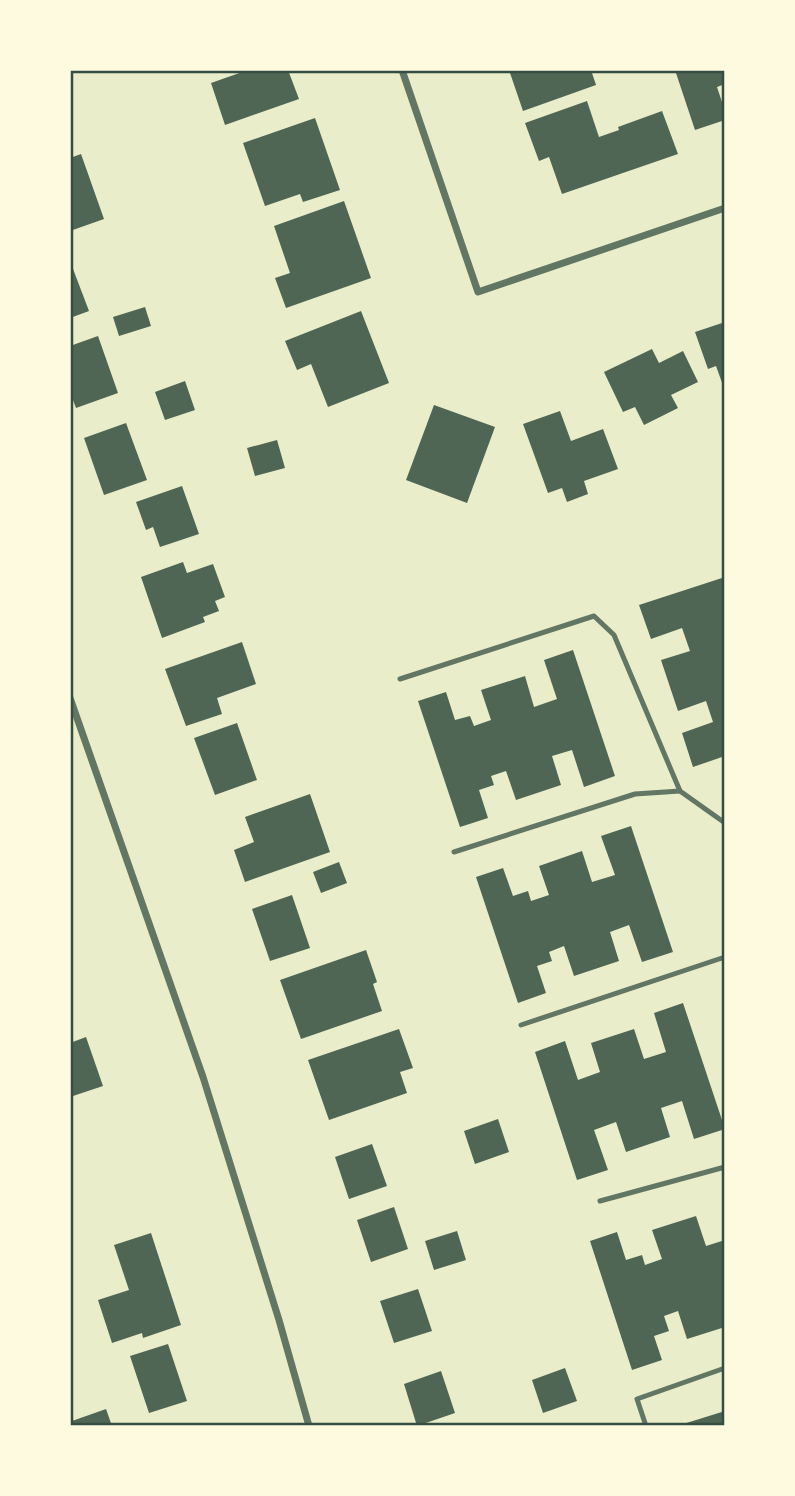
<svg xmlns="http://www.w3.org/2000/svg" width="795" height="1496" viewBox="0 0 795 1496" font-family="'Golos Text',sans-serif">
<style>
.building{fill:#4f6655}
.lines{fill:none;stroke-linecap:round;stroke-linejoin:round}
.service{stroke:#617663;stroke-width:5}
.minor{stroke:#617663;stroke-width:7}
.neatline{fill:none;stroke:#344e41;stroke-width:2.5}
</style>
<rect width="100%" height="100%" fill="#e9edc9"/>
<g class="building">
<polygon points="248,70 288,70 299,99 225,125 211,83"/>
<polygon points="509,70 591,70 596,85 523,111"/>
<polygon points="675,70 725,70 725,84 717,87 725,111 725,120 695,130"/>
<polygon points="587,101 599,137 619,130 618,127 662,111 678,154 562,194 549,157 539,161 525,123"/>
<polygon points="315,118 340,190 303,202 300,194 265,206 243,143"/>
<polygon points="81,154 104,219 70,231 70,158"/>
<polygon points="344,201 371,278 286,308 275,278 290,273 274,226"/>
<polygon points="70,261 89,311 70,318"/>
<polygon points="145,307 151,326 119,336 113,317"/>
<polygon points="361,311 389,383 328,407 311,364 297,370 285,341"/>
<polygon points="725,322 725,391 716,366 708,369 695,332"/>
<polygon points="98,336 118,393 76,408 70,392 70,346"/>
<polygon points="652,349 659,363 683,351 698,382 671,395 678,408 644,425 635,407 623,412 604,372"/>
<polygon points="185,381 195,410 165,420 155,392"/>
<polygon points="434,405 495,427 467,503 406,480"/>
<polygon points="560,411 571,441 603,429 618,469 584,481 588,494 567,502 562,488 548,493 523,424"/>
<polygon points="126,423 147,480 104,495 84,438"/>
<polygon points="277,440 285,468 255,476 247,448"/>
<polygon points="182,486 199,534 160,547 153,527 146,530 136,502"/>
<polygon points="183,562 187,573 213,564 225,597 215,601 219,611 203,617 205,622 162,638 141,577"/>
<polygon points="725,577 725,756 693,767 682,733 713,722 706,701 678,711 661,660 690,651 682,628 651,639 639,605"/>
<polygon points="242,642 256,684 217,698 222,714 186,726 165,669"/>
<polygon points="573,650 615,776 584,787 572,750 552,756 561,785 516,800 506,771 491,776 494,785 479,790 488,818 460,827 418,701 446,692 455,720 470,716 474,726 491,720 481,690 525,676 534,707 557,699 544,660"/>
<polygon points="237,723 257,780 215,795 194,738"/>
<polygon points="310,794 330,852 245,882 234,850 254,842 245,817"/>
<polygon points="631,826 673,952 642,962 629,925 610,932 619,961 574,976 564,946 549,952 552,961 537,966 546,993 518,1003 476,877 503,868 513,896 528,891 531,901 549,895 539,866 582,851 592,882 615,875 601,836"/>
<polygon points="339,862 347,883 321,893 313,872"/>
<polygon points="292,895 310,948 270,961 252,909"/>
<polygon points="366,950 377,982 373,984 382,1011 301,1039 280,980"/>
<polygon points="683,1003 725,1129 694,1139 682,1101 661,1108 670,1137 626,1152 616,1122 594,1130 608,1170 577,1180 535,1052 565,1041 578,1080 600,1072 591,1043 634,1029 644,1059 666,1052 654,1013"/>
<polygon points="399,1029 413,1068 400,1072 407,1093 329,1120 308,1060"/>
<polygon points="86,1037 103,1086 70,1097 70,1043"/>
<polygon points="498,1119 509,1152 475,1164 464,1131"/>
<polygon points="372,1144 387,1186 349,1199 335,1157"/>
<polygon points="394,1207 408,1249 371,1262 357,1220"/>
<polygon points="696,1216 706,1246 725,1240 725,1295 723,1296 725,1327 687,1339 678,1311 664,1316 669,1331 654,1336 662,1360 632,1370 590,1241 617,1232 626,1260 642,1255 645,1265 662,1259 652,1230"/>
<polygon points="457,1231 466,1260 434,1270 425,1241"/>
<polygon points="151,1233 181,1325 143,1338 142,1333 112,1343 98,1300 129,1290 114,1245"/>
<polygon points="418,1289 432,1331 394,1343 380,1301"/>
<polygon points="168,1344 187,1401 149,1413 130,1356"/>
<polygon points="565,1368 577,1401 543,1413 532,1380"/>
<polygon points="441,1371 455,1413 417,1426 404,1384"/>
<polygon points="106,1409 112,1426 74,1426 72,1421"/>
<polygon points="725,1411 725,1426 680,1426 680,1425"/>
</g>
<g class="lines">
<g class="service">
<polyline points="400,679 594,616 614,635 680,791 725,823"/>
<polyline points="454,852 635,794 680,791"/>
<polyline points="521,1025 725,957"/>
<polyline points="600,1201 725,1167"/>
<polyline points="646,1426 637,1399 725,1368"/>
</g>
<g class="minor">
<polyline points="402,70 478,292 725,208"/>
<polyline points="70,698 203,1077 279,1320 309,1426"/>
</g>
</g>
<rect width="795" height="1496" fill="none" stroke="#fefae0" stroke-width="144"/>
<rect x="72" y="72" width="651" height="1352" class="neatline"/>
</svg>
